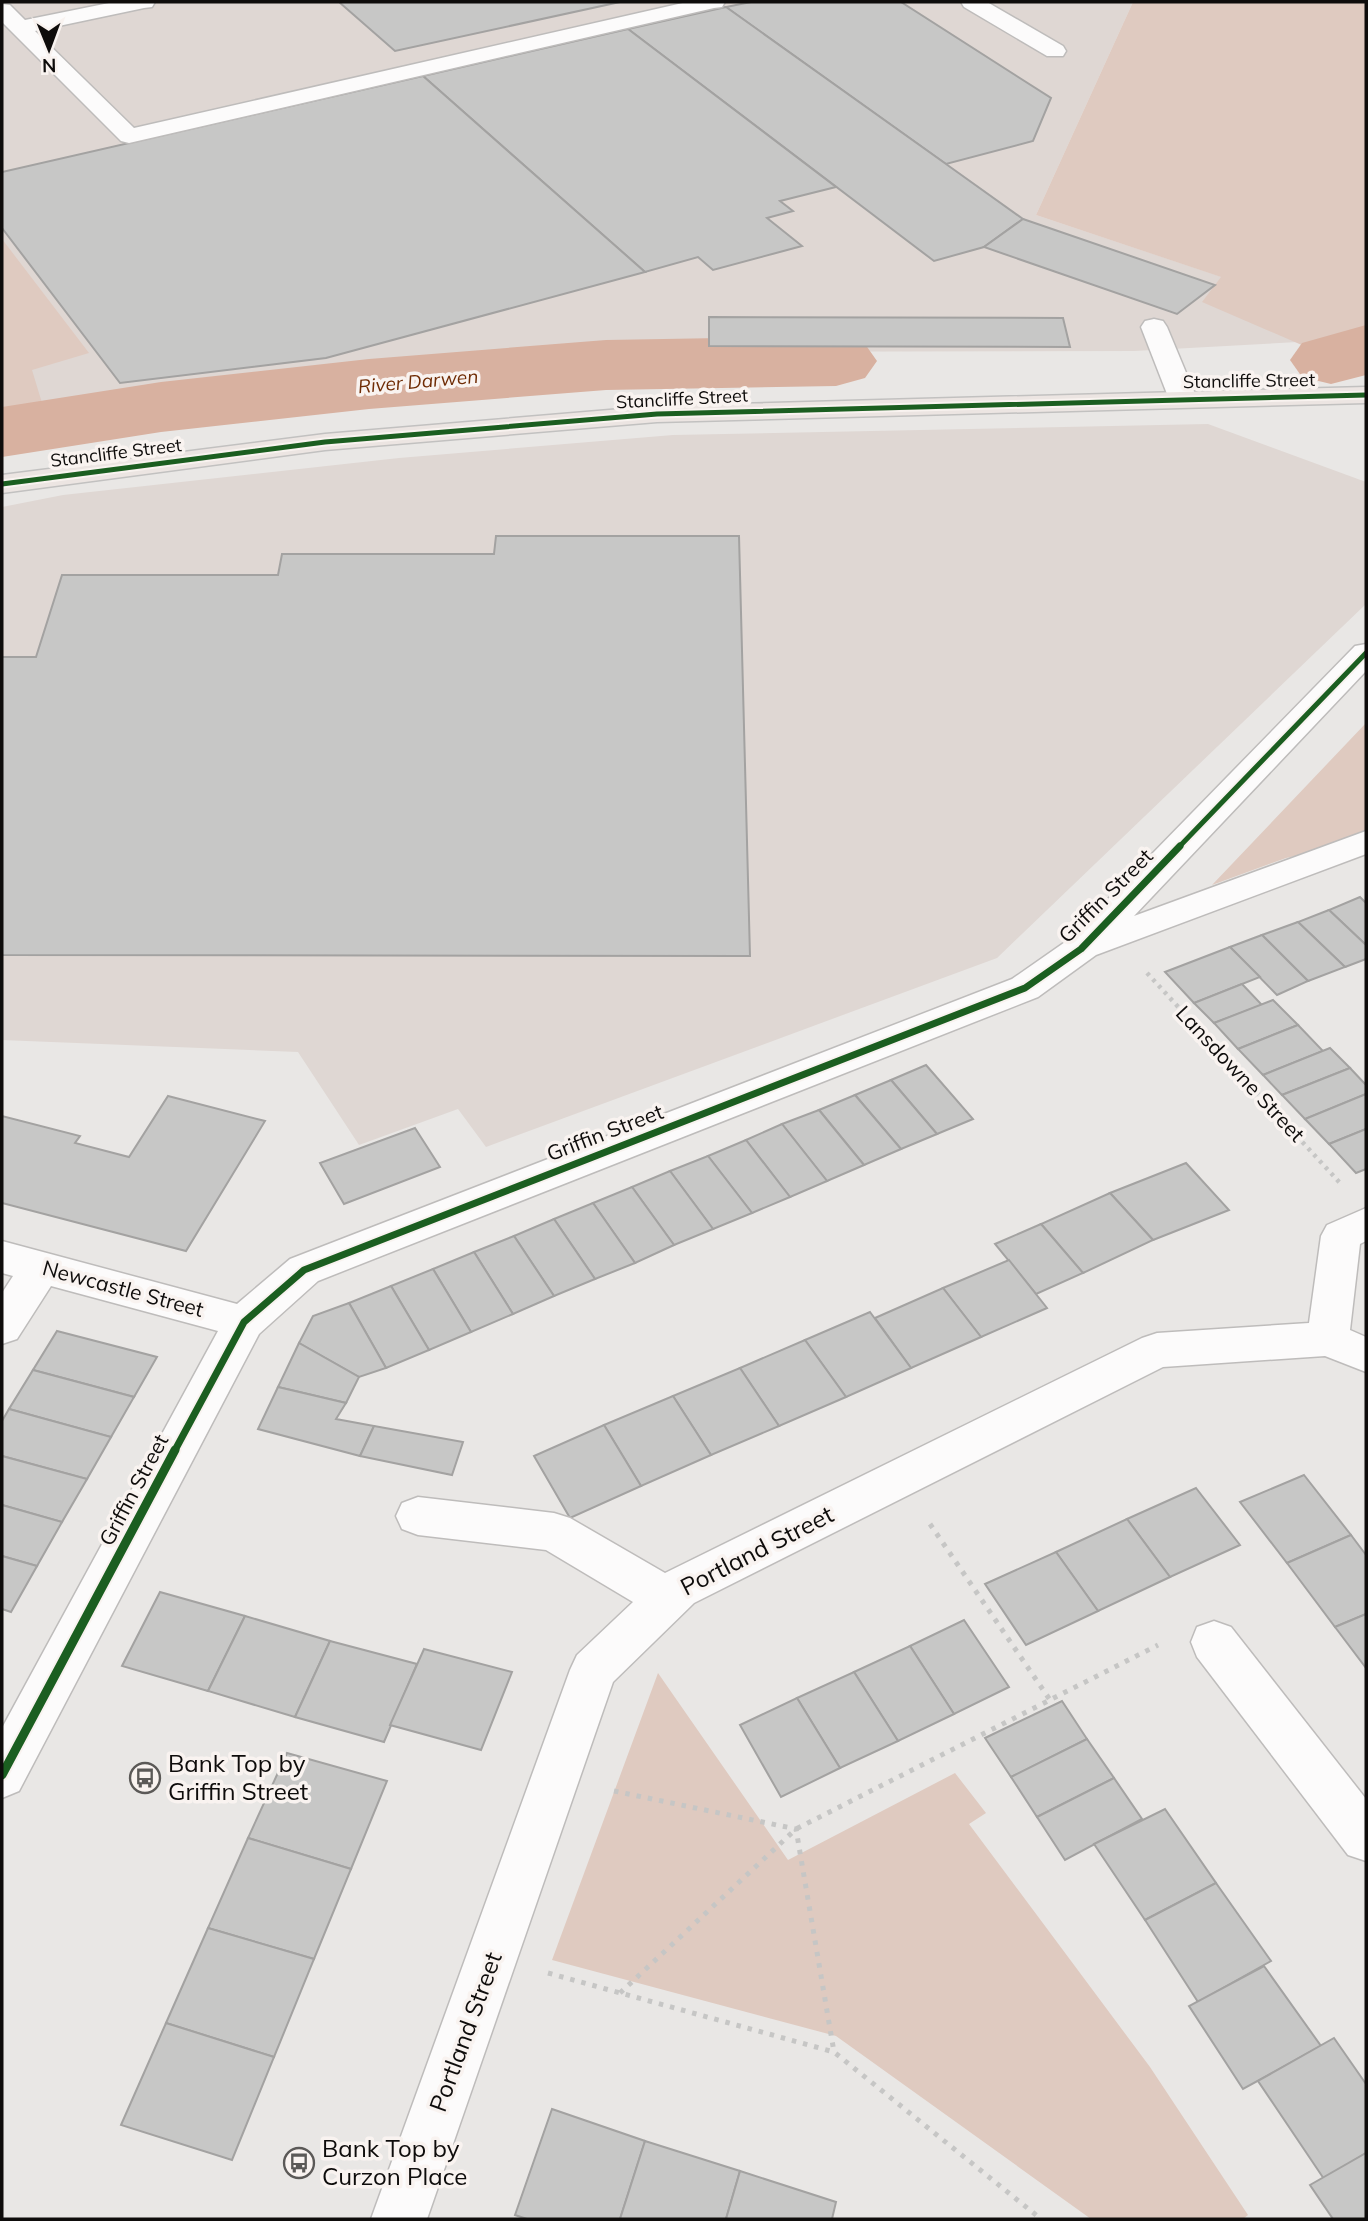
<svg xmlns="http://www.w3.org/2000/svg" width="1368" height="2221" viewBox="0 0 1368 2221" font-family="Mulish,sans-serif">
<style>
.built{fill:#dfd7d3}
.green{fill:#dfcac0}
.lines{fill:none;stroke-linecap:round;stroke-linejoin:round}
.river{fill:#d8b1a0;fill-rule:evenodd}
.building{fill:#c7c7c6;stroke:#a3a2a1;stroke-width:2}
.minor-casing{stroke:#bebcbb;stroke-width:3}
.major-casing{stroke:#c2c1c0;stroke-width:3}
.path-far1{stroke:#c6c6c5;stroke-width:4.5;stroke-dasharray:3.5 5;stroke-linecap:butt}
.path{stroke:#c6c6c5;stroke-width:5;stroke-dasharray:4.5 7;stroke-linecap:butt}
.minor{fill:#fcfbfb;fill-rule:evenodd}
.major{fill:#ece5e2;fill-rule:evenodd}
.cycleway-far2-casing{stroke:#f9f3f0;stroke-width:9}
.cycleway-far1-casing{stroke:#f9f3f0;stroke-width:11}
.cycleway-casing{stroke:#f9f3f0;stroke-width:13}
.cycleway-far2{stroke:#1b5e20;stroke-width:5}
.cycleway-far1{stroke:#1b5e20;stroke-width:7}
.cycleway{stroke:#1b5e20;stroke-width:9}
.labels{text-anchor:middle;stroke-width:7;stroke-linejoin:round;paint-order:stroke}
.far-street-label{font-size:18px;fill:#0e0c0b;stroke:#f9f3f0}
.far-water-label{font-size:19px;font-style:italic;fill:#6f2c05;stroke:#f9f3f0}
.street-label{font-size:21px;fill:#0e0c0b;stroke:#f9f3f0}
.near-street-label{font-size:24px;fill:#0e0c0b;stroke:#f9f3f0}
.near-poi-label{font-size:24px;fill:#0e0c0b;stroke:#f9f3f0;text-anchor:start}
</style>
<rect width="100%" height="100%" fill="#e9e7e5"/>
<g class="built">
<polygon points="2,2 1133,2 1036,215 1366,325 1316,341 1134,351 579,352 42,403 2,413"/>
<polygon points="1208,424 1366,482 1366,604 997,958 486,1147 458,1109 359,1145 298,1052 2,1040 2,507 63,495 399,458 673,435"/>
</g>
<g class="green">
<polygon points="1133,2 1366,2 1366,362 1341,362 1202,302 1221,277 1036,215"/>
<polygon points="2,239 89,353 32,370 42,403 2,413"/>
<polygon points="1366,723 1366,840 1286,858 1212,885"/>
<polygon points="658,1673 788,1860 955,1773 986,1813 969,1824 1150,2067 1248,2215 1243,2219 1091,2219 836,2036 552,1960"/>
</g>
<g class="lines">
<g class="river">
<polygon points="1366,325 1366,375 1331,384 1302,377 1290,360 1302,343"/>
<polygon points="836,336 865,344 877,361 865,378 836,386 606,390 369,409 161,432 2,457 2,407 161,382 369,359 606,340"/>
</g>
</g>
<g class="building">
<polygon points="339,2 620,2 395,51"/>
<polygon points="751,2 901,2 1051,98 1033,141 946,164 726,7"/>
<polygon points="726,7 946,164 1023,219 984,247 934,261 628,29"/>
<polygon points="628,29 836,187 780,201 793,211 767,218 802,246 713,270 698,257 645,272 423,76"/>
<polygon points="423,76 645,272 326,358 120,383 2,228 2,172"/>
<polygon points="1023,219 1215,285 1177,314 984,247"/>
<polygon points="709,317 1063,318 1070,347 709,346"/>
<polygon points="496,536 739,536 750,956 2,955 2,657 36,657 62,575 278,575 282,554 494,554"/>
<polygon points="1360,897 1366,903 1366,945 1329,910"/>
<polygon points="1329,910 1366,945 1366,959 1345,967 1298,922"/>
<polygon points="1298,922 1345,967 1308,981 1262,935"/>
<polygon points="1262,935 1308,981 1277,995 1230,947"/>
<polygon points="1230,947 1260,977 1194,1003 1165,972"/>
<polygon points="1242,984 1262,1005 1214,1023 1194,1003"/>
<polygon points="1273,1000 1298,1025 1238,1049 1214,1023"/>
<polygon points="1298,1025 1323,1051 1263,1075 1238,1049"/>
<polygon points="1330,1048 1350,1068 1282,1095 1263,1075"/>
<polygon points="926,1065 973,1119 937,1134 891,1080"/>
<polygon points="1350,1068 1366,1085 1366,1094 1305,1119 1282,1095"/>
<polygon points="891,1080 937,1134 901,1149 855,1095"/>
<polygon points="1366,1094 1366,1129 1329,1144 1305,1119"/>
<polygon points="855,1095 901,1149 864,1165 819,1110"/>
<polygon points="168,1096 265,1121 186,1251 2,1203 2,1116 80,1136 75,1143 129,1157"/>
<polygon points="819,1110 864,1165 827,1181 782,1124"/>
<polygon points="782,1124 827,1181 790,1197 746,1140"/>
<polygon points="415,1128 440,1167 344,1204 320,1163"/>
<polygon points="1366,1129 1366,1169 1356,1173 1329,1144"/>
<polygon points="746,1140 790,1197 752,1213 708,1156"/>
<polygon points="708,1156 752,1213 713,1229 670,1171"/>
<polygon points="1186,1163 1229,1210 1153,1240 1110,1193"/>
<polygon points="670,1171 713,1229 674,1245 632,1187"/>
<polygon points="632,1187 674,1245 635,1263 593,1203"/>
<polygon points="1110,1193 1153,1240 1083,1273 1041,1224"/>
<polygon points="593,1203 635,1263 595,1279 554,1219"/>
<polygon points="554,1219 595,1279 554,1296 514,1236"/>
<polygon points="1041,1224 1083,1273 1036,1294 995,1244"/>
<polygon points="514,1236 554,1296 513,1314 474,1252"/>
<polygon points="474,1252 513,1314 471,1332 433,1269"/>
<polygon points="1009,1260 1047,1308 981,1337 943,1288"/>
<polygon points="433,1269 471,1332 429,1350 391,1286"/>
<polygon points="391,1286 429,1350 386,1368 349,1303"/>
<polygon points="943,1288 981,1337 911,1368 875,1318"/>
<polygon points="349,1303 386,1368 359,1377 299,1343 313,1316"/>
<polygon points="870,1312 911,1368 846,1397 805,1340"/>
<polygon points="57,1331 157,1357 134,1397 33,1370"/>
<polygon points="805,1340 846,1397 779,1426 740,1368"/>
<polygon points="299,1343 359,1377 346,1403 278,1387"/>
<polygon points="740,1368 779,1426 711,1455 673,1396"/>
<polygon points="33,1370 134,1397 111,1437 9,1409"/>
<polygon points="278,1387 346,1403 336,1419 374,1426 360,1456 258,1429"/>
<polygon points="673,1396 711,1455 641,1486 604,1425"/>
<polygon points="9,1409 111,1437 87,1479 2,1456 2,1421"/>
<polygon points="604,1425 641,1486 570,1518 534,1456"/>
<polygon points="374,1426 463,1442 452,1475 360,1456"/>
<polygon points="2,1456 87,1479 62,1522 2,1505"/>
<polygon points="1304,1475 1351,1535 1287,1563 1240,1502"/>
<polygon points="1196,1488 1240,1545 1170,1577 1127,1519"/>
<polygon points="2,1505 62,1522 37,1566 2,1556"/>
<polygon points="1127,1519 1170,1577 1098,1611 1056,1552"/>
<polygon points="1351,1535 1366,1555 1366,1614 1335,1627 1287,1563"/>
<polygon points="1056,1552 1098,1611 1026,1645 985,1584"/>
<polygon points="2,1556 37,1566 11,1612 2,1609"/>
<polygon points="160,1592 245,1616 208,1691 122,1666"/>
<polygon points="1366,1614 1366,1668 1335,1627"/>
<polygon points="245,1616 330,1641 295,1717 208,1691"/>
<polygon points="964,1620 1009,1687 954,1714 910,1646"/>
<polygon points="330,1641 417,1664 384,1742 295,1717"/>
<polygon points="910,1646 954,1714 898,1741 854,1672"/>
<polygon points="424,1649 512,1672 481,1750 390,1725"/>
<polygon points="854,1672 898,1741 840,1768 797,1698"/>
<polygon points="797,1698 840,1768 781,1797 740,1725"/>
<polygon points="1062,1701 1087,1739 1011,1777 985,1738"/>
<polygon points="1087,1739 1114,1778 1037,1817 1011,1777"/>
<polygon points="287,1753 387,1781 351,1869 248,1838"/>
<polygon points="1114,1778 1142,1819 1065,1860 1037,1817"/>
<polygon points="1165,1809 1216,1883 1145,1920 1094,1844"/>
<polygon points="248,1838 351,1869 314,1959 208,1928"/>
<polygon points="1216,1883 1271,1961 1198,2002 1145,1920"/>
<polygon points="208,1928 314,1959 274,2057 166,2023"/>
<polygon points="1264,1966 1321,2046 1243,2089 1189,2006"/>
<polygon points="166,2023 274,2057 232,2160 121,2125"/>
<polygon points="1334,2038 1366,2084 1366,2153 1324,2179 1258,2081"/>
<polygon points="552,2109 645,2141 620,2219 527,2219 515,2215"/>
<polygon points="645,2141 740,2171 726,2219 620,2219"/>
<polygon points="1366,2153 1366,2219 1333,2219 1310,2185"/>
<polygon points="740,2171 836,2202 832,2219 726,2219"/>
</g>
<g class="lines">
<g class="minor-casing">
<g id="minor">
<polygon points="114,2 155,2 152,7 144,8 35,31 134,128 687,2 725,2 722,7 714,8 129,143 121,141 2,22 2,4 10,5 25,20"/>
<polygon points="961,2 987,2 1063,46 1066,51 1063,56 1047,56 964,7"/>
<polygon points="1154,319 1163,321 1167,327 1197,399 1193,405 1183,407 1173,405 1169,399 1141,327 1145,321"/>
<polygon points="1366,644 1366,671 1134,916 1366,831 1366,854 1096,955 1038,997 318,1281 259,1334 19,1791 2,1798 2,1728 218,1331 51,1286 17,1339 2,1344 2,1293 13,1276 2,1273 2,1241 237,1304 290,1259 1012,979 1068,940 1355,646"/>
<polygon points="1366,1208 1366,1241 1360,1244 1350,1330 1366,1337 1366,1372 1325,1356 1163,1367 694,1603 613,1682 427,2219 371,2219 570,1670 577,1655 633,1602 546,1550 418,1535 402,1529 396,1516 402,1503 418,1497 554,1513 570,1518 665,1573 1142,1338 1157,1333 1309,1323 1321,1236 1327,1225"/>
<polygon points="1214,1621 1231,1627 1366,1799 1366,1861 1348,1855 1197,1657 1191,1642 1197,1627"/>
</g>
</g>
<g class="major-casing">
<polygon id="major" points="1366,387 1366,403 657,422 325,450 2,493 2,475 325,434 657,406"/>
</g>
<polyline class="path-far1" points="1147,973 1340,1183"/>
<g class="path">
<polyline points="930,1524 1050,1700"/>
<polyline points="614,1791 796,1829 834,2052"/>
<polyline points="548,1973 834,2052 1041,2219"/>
<polyline points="620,1993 796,1829 1158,1645"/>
</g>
<use href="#minor" class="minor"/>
<use href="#major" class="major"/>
<g class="cycleway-far2-casing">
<g id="cycleway-far2">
<polyline points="2,484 325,442 657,414 1366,395"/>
<polyline points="1178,848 1366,653"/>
</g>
</g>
<g class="cycleway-far1-casing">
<polyline id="cycleway-far1" points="174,1452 244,1322 304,1270 1025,988 1081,949 1180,846"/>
</g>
<g class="cycleway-casing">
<polyline id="cycleway" points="2,1775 175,1450"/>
</g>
<use href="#cycleway-far2" class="cycleway-far2"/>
<use href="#cycleway-far1" class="cycleway-far1"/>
<use href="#cycleway" class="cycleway"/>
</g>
<defs>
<g id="bus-ring" transform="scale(1.575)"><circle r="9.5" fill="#f9f3f0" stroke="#5b5957" stroke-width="1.5"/><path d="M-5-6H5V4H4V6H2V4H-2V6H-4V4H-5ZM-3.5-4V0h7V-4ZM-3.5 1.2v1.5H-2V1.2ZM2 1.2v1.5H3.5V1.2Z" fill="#5b5957"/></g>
</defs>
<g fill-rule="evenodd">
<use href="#bus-ring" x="145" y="1778"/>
<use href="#bus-ring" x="299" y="2163"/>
</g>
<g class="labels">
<g class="far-street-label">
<text transform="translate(1249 381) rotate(-1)" y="6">Stancliffe Street</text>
<text transform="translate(682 399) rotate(-3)" y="6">Stancliffe Street</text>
<text transform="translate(116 453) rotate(-7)" y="6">Stancliffe Street</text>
</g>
<g class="far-water-label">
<text transform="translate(418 381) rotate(-5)" y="7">River Darwen</text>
</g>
<g class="street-label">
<text transform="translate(1106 896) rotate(-45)" y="7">Griffin Street</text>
<text transform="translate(1240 1074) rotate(47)" y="7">Lansdowne Street</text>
<text transform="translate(605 1133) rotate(-21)" y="7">Griffin Street</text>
<text transform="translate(123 1289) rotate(15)" y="7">Newcastle Street</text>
<text transform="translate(134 1490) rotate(-62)" y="7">Griffin Street</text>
</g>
<g class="near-street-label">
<text transform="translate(757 1551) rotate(-27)" y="8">Portland Street</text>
<text transform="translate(466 2032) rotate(-70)" y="8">Portland Street</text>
</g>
<g class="near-poi-label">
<text x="168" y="1772">Bank Top by<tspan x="168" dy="28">Griffin Street</tspan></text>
<text x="322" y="2157">Bank Top by<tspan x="322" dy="28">Curzon Place</tspan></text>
</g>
</g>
<rect width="1368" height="2221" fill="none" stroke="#0e0c0b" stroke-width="7"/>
<g transform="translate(49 49) rotate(179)" stroke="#f9f3f0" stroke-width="5" paint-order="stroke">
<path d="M0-5L12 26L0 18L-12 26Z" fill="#0e0c0b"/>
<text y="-10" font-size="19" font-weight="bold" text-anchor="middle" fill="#0e0c0b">N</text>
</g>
</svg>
